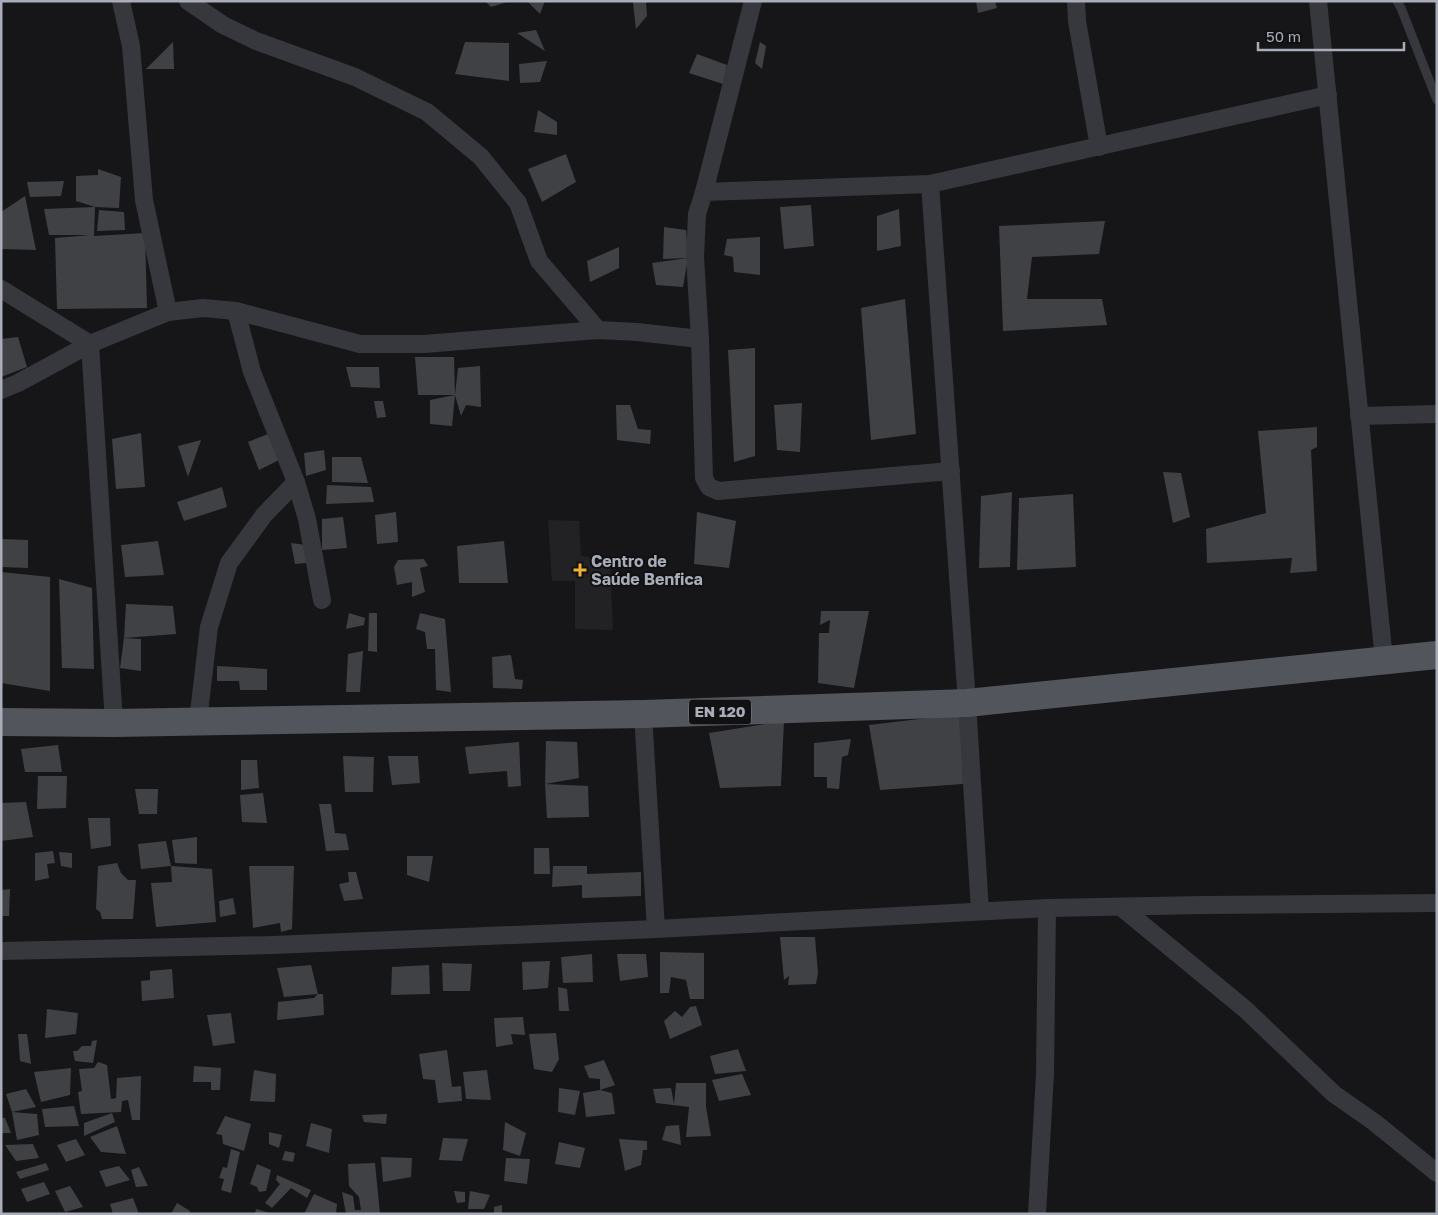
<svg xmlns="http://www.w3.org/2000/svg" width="1438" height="1215" viewBox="0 0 1438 1215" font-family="'Golos Text',sans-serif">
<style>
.built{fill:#222225}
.building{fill:#404145}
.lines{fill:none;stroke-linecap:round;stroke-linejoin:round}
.service{stroke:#37383d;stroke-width:9}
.minor{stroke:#37383d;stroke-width:18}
.primary{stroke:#53555c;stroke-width:28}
.poi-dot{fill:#f2b134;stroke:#111113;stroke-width:2}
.labels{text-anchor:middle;stroke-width:4;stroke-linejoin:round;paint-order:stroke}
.shield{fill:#111113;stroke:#7b7e86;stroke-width:1}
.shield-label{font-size:15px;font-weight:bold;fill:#a8adb8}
.poi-label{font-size:16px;font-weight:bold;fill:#a8adb8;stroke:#111113;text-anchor:start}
</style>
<rect width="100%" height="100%" fill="#161618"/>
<polygon class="built" points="548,520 579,521 581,556 610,559 613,630 575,629 575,581 552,581"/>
<g class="building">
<polygon points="485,1 507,1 507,2 491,7"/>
<polygon points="527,1 545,1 540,14"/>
<polygon points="634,1 646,1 647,16 636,29 633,3"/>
<polygon points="976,1 995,1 997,8 978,13"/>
<polygon points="536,30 545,51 517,33"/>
<polygon points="173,42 174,69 146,69"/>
<polygon points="465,42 509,43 509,81 455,74"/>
<polygon points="760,42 766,46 762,69 755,63"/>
<polygon points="697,54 727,65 723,84 689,73"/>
<polygon points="547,61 540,82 520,83 519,64"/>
<polygon points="538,110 557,122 557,135 534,132"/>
<polygon points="566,154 576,182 542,202 528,169"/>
<polygon points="98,169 121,177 119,208 95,207 76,201 76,176 98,175"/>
<polygon points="64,181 61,196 30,197 27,182"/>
<polygon points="25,196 36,250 2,249 1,212"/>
<polygon points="811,205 814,246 784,249 780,207"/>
<polygon points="95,207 94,236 145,233 147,308 57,309 55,238 90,235 49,235 44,209"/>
<polygon points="899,209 901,246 877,251 877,216"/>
<polygon points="99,210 124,212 125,230 97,231"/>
<polygon points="1105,221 1099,254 1032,257 1027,299 1102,299 1107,325 1003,331 999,226"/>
<polygon points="664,227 686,230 688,258 663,259"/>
<polygon points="760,237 760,275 734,272 733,257 724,255 727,239"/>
<polygon points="619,247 619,268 590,282 587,261"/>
<polygon points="688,258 683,287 656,285 652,263"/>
<polygon points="905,299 916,434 871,440 861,308"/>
<polygon points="18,337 27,367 1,377 1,339"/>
<polygon points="755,348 755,456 734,462 728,350"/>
<polygon points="415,357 454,357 455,395 458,368 480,366 481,407 466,405 461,416 455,395 418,395"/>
<polygon points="346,367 379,367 380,388 351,387"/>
<polygon points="455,395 452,426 430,424 430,400"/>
<polygon points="374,401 383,401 386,417 377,418"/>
<polygon points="802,403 800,452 777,450 774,405"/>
<polygon points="616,405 630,405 638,429 651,430 650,444 617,440"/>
<polygon points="1317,427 1317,447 1311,450 1317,571 1290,573 1292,558 1207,563 1206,529 1266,513 1258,431"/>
<polygon points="141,433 145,487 116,489 112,439"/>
<polygon points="268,434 281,459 259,470 248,442"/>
<polygon points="201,440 188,477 178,446"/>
<polygon points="324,450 326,470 306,476 304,453"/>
<polygon points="332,457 361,457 368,483 332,482"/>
<polygon points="1163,472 1181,473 1190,517 1173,523"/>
<polygon points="327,485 371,487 374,502 326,504"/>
<polygon points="222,487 227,507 184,521 177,502"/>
<polygon points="1012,492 1010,567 979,568 981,496"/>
<polygon points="1073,494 1076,567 1017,570 1019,498"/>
<polygon points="396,512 398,542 377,544 375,515"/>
<polygon points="697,512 736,521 729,568 694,564"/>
<polygon points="343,517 347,548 322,550 322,519"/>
<polygon points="1,539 28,540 28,568 1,567"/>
<polygon points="158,541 164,575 125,577 121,545"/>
<polygon points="504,541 508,583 459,583 457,546"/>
<polygon points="291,543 306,545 315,562 295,564"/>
<polygon points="424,559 428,566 420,568 425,592 412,597 412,582 397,585 394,567 398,560"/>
<polygon points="1,572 50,577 50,691 1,683"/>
<polygon points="59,579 92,588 94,669 62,668"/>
<polygon points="126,604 173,606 176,634 124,638"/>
<polygon points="821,611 869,611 854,688 818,683 819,633 829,633 830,620 820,625"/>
<polygon points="349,613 365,618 364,625 346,629"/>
<polygon points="369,613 377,613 377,652 368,651"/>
<polygon points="420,613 445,619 451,692 436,690 435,649 427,649 425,632 416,629"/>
<polygon points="124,638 141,639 141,671 120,668"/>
<polygon points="363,651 360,692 346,692 348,654"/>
<polygon points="511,655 515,679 523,680 522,689 493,688 492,657"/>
<polygon points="217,666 267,669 267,690 240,690 239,681 217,681"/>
<polygon points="961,714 963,784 880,790 869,725"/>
<polygon points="784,721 781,786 720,788 709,733"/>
<polygon points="851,739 848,755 842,757 839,789 827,788 827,777 814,777 814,743"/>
<polygon points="546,741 577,742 579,778 545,784"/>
<polygon points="519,742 521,786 508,787 507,771 469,774 465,747"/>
<polygon points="58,745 62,772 25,772 21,749"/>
<polygon points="343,756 374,757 373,792 345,792"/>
<polygon points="388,756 418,756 420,783 392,785"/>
<polygon points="241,760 257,760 259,788 241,790"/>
<polygon points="38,776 67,776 66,808 37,809"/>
<polygon points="545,784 588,786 589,817 547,818"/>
<polygon points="135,789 158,789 157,814 139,814"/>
<polygon points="263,793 267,823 242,822 240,795"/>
<polygon points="26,802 33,837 1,841 1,803"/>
<polygon points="319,804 331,804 335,833 346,834 349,850 326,851"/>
<polygon points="88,818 110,818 111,846 91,849"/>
<polygon points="197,837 197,864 175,863 172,840"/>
<polygon points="166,841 171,866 141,869 138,844"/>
<polygon points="534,848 549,848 550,874 534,874"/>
<polygon points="53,851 55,863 47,864 49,878 35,881 35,853"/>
<polygon points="59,852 72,853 72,868 61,866"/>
<polygon points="407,856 433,856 429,882 407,875"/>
<polygon points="117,863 121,873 128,880 136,880 133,919 102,919 100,912 96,909 98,866"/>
<polygon points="171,866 212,869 216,922 156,927 151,883 172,882"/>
<polygon points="249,866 294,866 292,929 281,932 280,923 253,928"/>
<polygon points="553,866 587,866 587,874 641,872 641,896 582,898 582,885 552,887"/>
<polygon points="348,872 356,872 363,899 344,901 339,884 349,882"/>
<polygon points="10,889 9,916 1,916 1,890"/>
<polygon points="233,898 236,914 220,917 219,901"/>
<polygon points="780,937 815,937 818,973 816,984 788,985 789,976 784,980"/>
<polygon points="660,952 704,953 704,999 690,999 686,980 671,977 669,993 660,993"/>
<polygon points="592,954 593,982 563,983 561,957"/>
<polygon points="617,954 646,954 648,977 620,981"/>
<polygon points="550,961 548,988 523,990 522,962"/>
<polygon points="442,963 472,964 470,991 443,991"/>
<polygon points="311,965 318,994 284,997 277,968"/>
<polygon points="429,965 430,994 391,995 392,967"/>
<polygon points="172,969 174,998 142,1001 141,981 150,980 150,971"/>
<polygon points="558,987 567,989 569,1011 559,1011"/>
<polygon points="318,994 323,994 324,1015 277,1020 278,1002 314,998"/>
<polygon points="696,1006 702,1025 670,1039 664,1021 675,1011 682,1017 690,1007"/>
<polygon points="47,1009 78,1013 76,1034 45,1038"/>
<polygon points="231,1013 235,1043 213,1046 207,1015"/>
<polygon points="523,1017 525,1035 511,1034 513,1044 496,1047 494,1018"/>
<polygon points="556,1033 559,1059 552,1072 534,1069 529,1034"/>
<polygon points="18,1034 27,1034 31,1064 20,1061"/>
<polygon points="97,1040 93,1063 75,1061 73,1051 77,1051 82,1046 91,1046 92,1041"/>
<polygon points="738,1049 746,1071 715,1074 710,1056"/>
<polygon points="447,1050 452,1087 461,1086 462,1101 438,1103 435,1080 423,1079 419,1054"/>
<polygon points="604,1060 615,1085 600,1090 612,1093 615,1114 586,1117 583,1093 600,1090 600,1079 589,1078 584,1066"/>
<polygon points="98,1062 107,1065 111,1099 116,1098 117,1078 141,1076 140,1120 132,1120 128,1100 122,1101 121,1112 81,1114 78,1092 82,1091 79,1069 94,1068"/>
<polygon points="194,1066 221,1068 220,1090 211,1090 211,1082 193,1082"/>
<polygon points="71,1068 70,1095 41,1102 34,1072"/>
<polygon points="254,1070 276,1074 275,1102 250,1101"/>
<polygon points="487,1070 491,1100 466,1099 463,1072"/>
<polygon points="742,1074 751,1095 719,1101 712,1080"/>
<polygon points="676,1083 706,1083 706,1107 711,1136 686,1137 689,1107 656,1103 653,1089 671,1088 674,1104"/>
<polygon points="559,1088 580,1091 575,1115 558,1112"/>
<polygon points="26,1089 36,1107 12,1112 37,1114 39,1135 17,1140 12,1112 6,1094"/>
<polygon points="74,1106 79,1126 45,1127 42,1109"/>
<polygon points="112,1113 115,1122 84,1136 84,1123"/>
<polygon points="387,1114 386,1124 364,1122 362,1115"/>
<polygon points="225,1116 251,1124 244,1151 223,1144 222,1135 216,1134"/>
<polygon points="1,1118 5,1118 11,1133 1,1133"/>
<polygon points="505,1122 526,1133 520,1156 503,1150"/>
<polygon points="311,1123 332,1129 329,1153 306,1146"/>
<polygon points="679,1125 681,1145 662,1140 666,1126"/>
<polygon points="117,1126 126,1154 101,1152 90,1137"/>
<polygon points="269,1132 282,1135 279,1148 269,1144"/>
<polygon points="443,1138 468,1139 462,1161 439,1160"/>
<polygon points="76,1139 85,1155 66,1162 57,1145"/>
<polygon points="619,1139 647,1141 647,1150 643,1150 641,1165 625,1171"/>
<polygon points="559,1142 585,1148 580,1168 555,1164"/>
<polygon points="33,1144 39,1158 16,1161 5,1145"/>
<polygon points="231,1149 240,1152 231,1193 221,1190 224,1179 219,1178 223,1167 227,1168"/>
<polygon points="285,1151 295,1153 293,1162 282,1160"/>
<polygon points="381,1157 412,1158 411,1177 383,1182"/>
<polygon points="506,1158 530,1159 527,1184 504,1181"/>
<polygon points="46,1163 49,1170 20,1179 16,1172"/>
<polygon points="375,1163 380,1214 346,1214 342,1192 353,1196 355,1210 361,1210 359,1197 349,1186 348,1164"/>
<polygon points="257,1164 271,1170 266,1191 259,1192 257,1187 250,1184"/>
<polygon points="119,1166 130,1180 106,1187 99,1171"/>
<polygon points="139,1167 148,1186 136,1187 131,1170"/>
<polygon points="277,1175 311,1190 307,1198 291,1188 272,1208 265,1203 280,1184 276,1180"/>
<polygon points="44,1182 50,1194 27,1202 21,1189"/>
<polygon points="70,1186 83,1207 65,1212 55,1191"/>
<polygon points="454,1191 465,1192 465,1202 457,1203"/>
<polygon points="470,1191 490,1195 484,1209 468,1209"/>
<polygon points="314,1194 337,1204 336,1214 304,1214"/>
<polygon points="133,1198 139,1214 113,1214 110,1204"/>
<polygon points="177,1203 190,1211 189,1214 168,1214 172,1212"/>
<polygon points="502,1205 502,1214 494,1213 494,1207"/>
<polygon points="256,1209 270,1213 270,1214 255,1214"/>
</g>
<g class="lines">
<polyline class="service" points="1397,1 1401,8 1437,100"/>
<g class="minor">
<polyline points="121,1 131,46 144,200 168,312"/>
<polyline points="188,1 223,25 256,41 355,77 427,112 481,157 518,203 539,261 598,330"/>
<polyline points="1076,1 1077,21 1099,147"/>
<polyline points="1318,1 1384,660"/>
<polyline points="930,184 967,703 980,911"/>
<polyline points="704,192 753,1"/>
<polyline points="1,289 90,344 114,723"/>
<polyline points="236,311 252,372 296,482 307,519 322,600"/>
<polyline points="1,390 18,383 90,344 168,312 203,308 236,311 360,344 424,344 598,330 637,332 700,339"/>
<polyline points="1359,416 1437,414"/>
<polyline points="951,471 718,491 709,487 704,478 700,339 695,257 697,214 704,192 930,184 1328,95"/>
<polyline points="643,714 656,929"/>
<polyline points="198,721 209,627 229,563 264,515 296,482"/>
<polyline points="1121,907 1245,1009 1334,1094 1374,1122 1437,1173"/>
<polyline points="1,951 273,945 656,929 1047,908 1203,905 1437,903"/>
<polyline points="1037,1214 1045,1074 1047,908"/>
</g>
<polyline class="primary" points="1,722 114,723 643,714 967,703 1437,655"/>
</g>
<path class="poi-dot" d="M577.5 562.5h5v5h5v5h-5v5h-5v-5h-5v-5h5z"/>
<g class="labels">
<rect class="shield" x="689" y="699.5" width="62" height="25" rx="4"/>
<g class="shield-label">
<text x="720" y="717">EN 120</text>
</g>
<g class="poi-label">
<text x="591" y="567">Centro de<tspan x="591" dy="18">Saúde Benfica</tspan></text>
</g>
</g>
<rect width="1438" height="1215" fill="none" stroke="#a8adb8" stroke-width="5"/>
<path d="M1258 42v8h146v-8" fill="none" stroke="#a8adb8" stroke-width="2.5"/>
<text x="1266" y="42" font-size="15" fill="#a8adb8" stroke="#111113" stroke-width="4" paint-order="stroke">50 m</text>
</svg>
